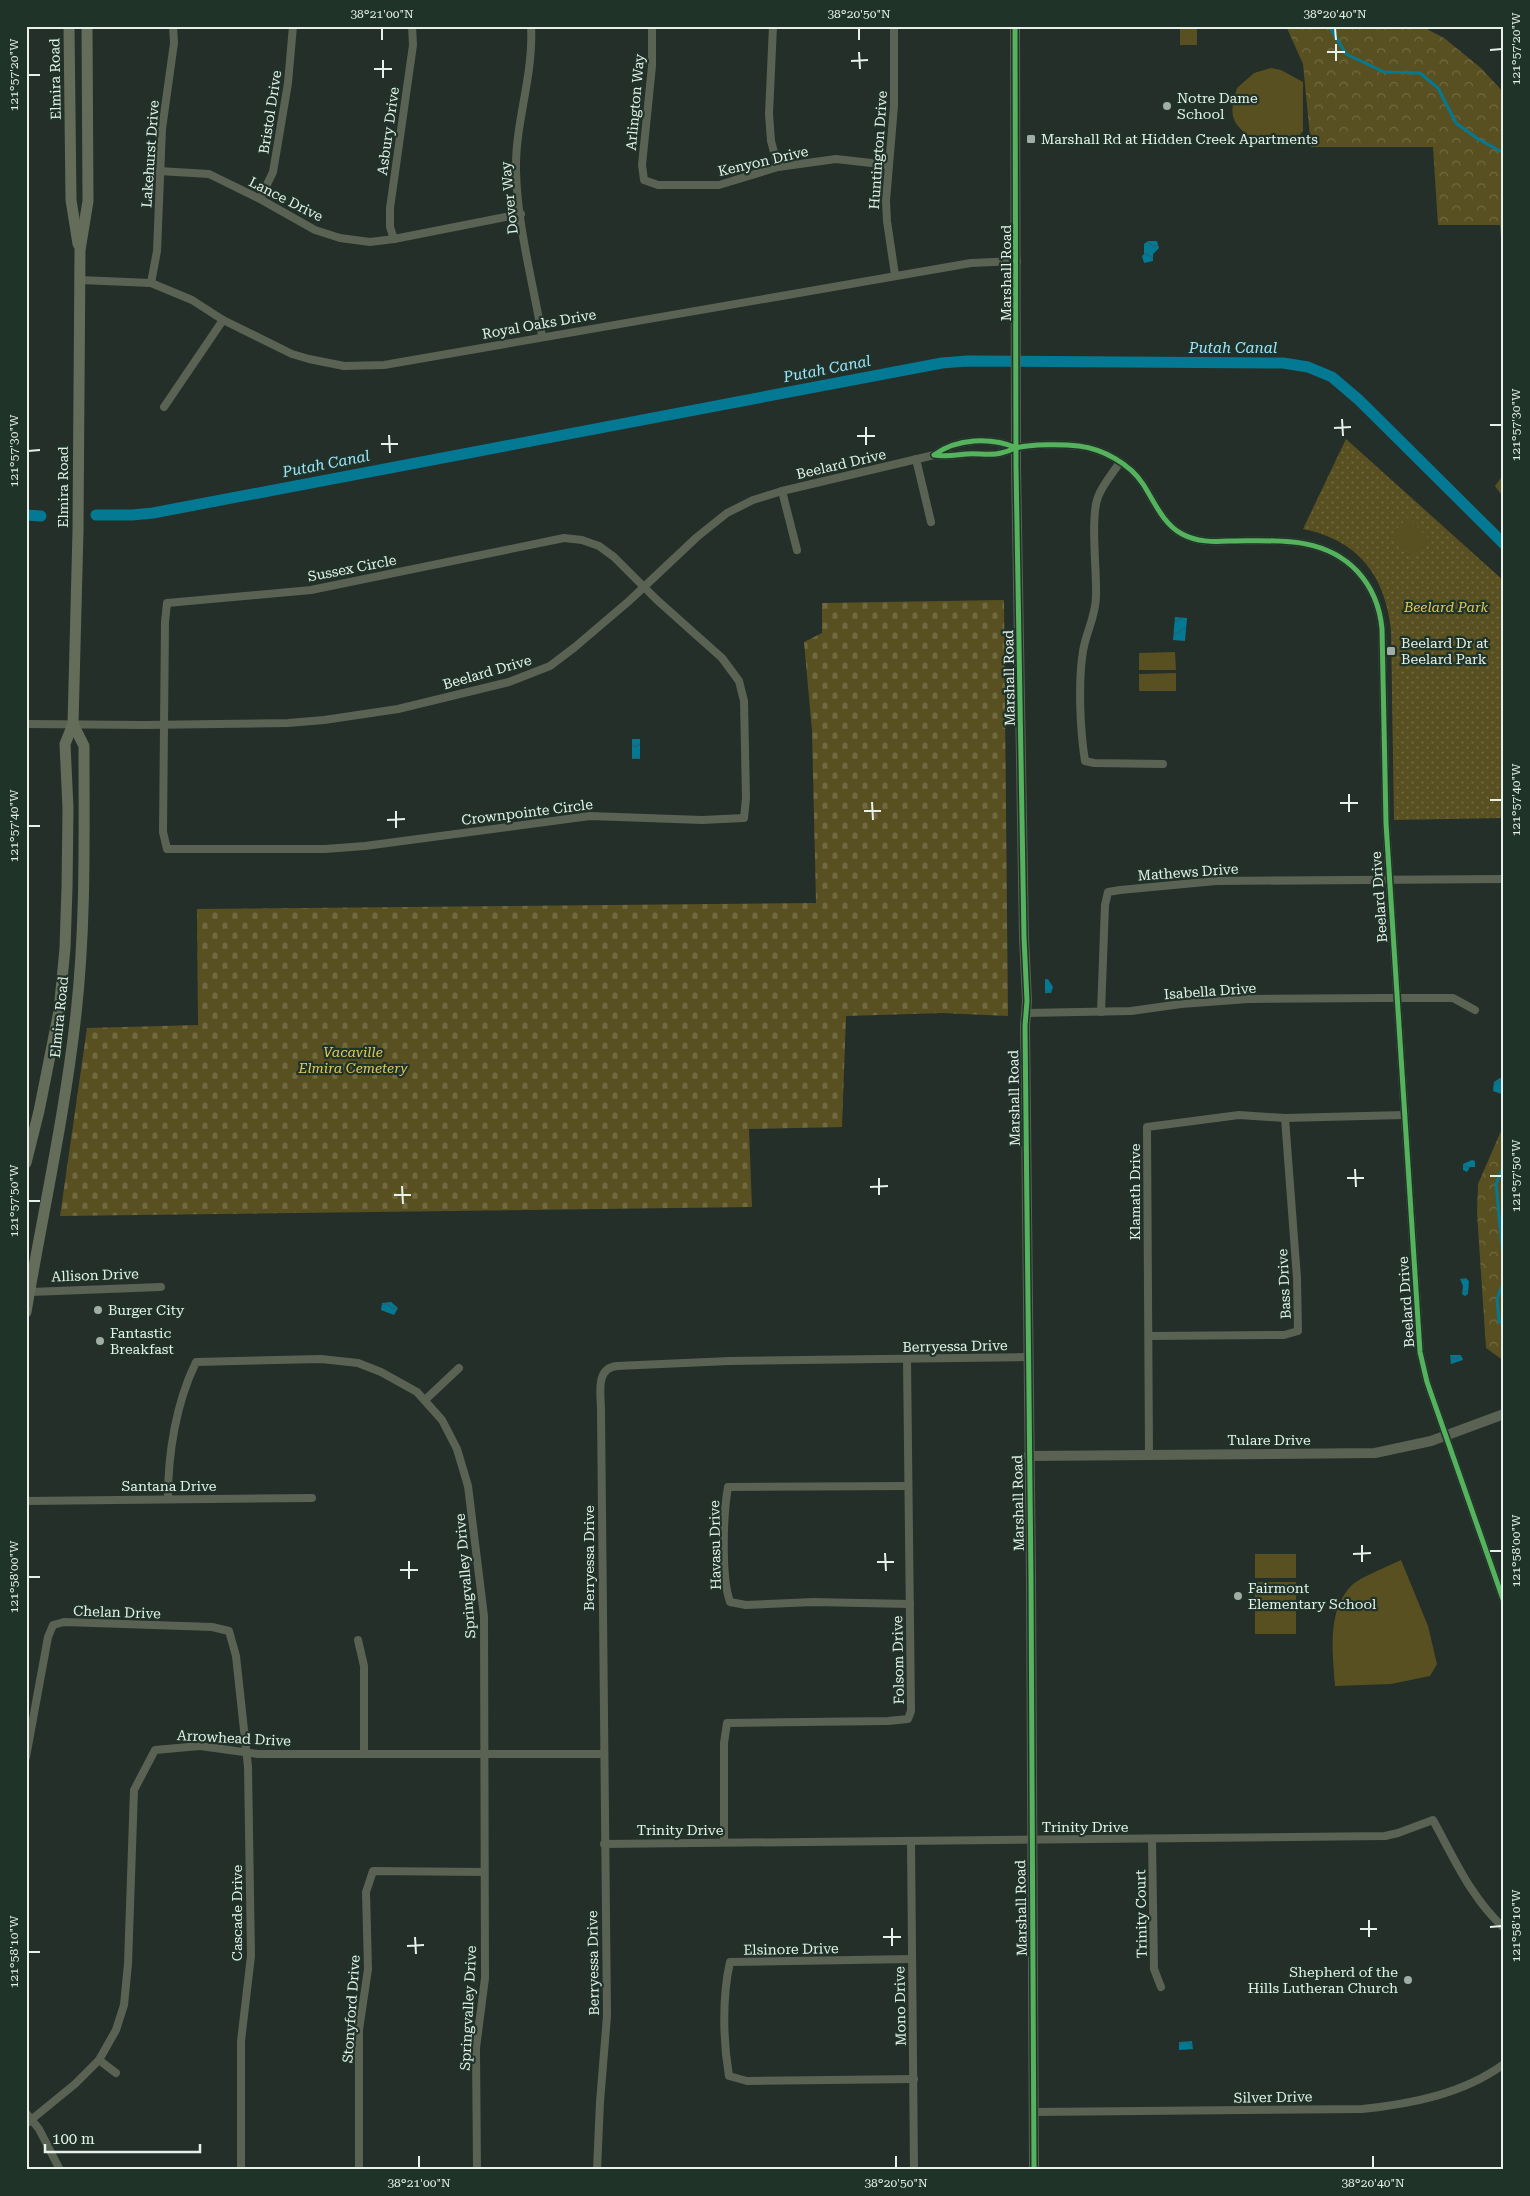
<svg xmlns="http://www.w3.org/2000/svg" width="1530" height="2196" viewBox="0 0 1530 2196" font-family="'Roboto Serif',serif">
<style>
.grass{fill:url(#grass-dots)}
.forest{fill:url(#forest-crowns)}
.cemetery{fill:url(#cemetery-stones)}
.pitch{fill:#595021}
.water{fill:url(#water-waves)}
.lines{fill:none;stroke-linecap:round;stroke-linejoin:round}
.stream{stroke:#037994;stroke-width:3}
.canal{stroke:#037994;stroke-width:11}
.minor{stroke:#5a6253;stroke-width:8}
.tertiary{stroke:#5a6253;stroke-width:10}
.secondary{stroke:#646d5a;stroke-width:11}
.cycleway-casing{stroke:#203329;stroke-width:8}
.cycleway{stroke:#56b35d;stroke-width:5}
.ticks{fill:none;stroke:#e5f1ea;stroke-width:2}
.poi-dot{fill:#a1ada6;stroke:#203329;stroke-width:2}
.labels{text-anchor:middle;stroke-width:4.5;stroke-linejoin:round;paint-order:stroke}
.street-label{font-size:14px;fill:#e5f1ea;stroke:#203329}
.poi-label{font-size:14px;fill:#e5f1ea;stroke:#203329;text-anchor:start}
.park-label{font-size:14px;font-style:italic;fill:#e2c959;stroke:#203329}
.water-label{font-size:15px;font-style:italic;fill:#9be4fe;stroke:#203329}
.neatline{fill:none;stroke:#e5f1ea;stroke-width:2}
.ticks-label{font-size:12px;text-anchor:middle;fill:#e5f1ea}
</style>
<defs>
<pattern id="grass-dots" width="8" height="8" patternUnits="userSpaceOnUse" patternTransform="scale(1.25)"><rect width="8" height="8" fill="#595021"/><path d="M2 2h.1M6 6h.1" fill="none" stroke="#716a41" stroke-width="1.8" stroke-linecap="round"/></pattern>
<pattern id="forest-crowns" width="20" height="18" patternUnits="userSpaceOnUse" patternTransform="scale(1.25)"><rect width="20" height="18" fill="#595021"/><path d="M2 6a3 3 0 1 1 6 0M12 15a3 3 0 1 1 6 0" fill="none" stroke="#716a41"/></pattern>
<pattern id="cemetery-stones" width="16" height="16" patternUnits="userSpaceOnUse" patternTransform="scale(1.25)"><rect width="16" height="16" fill="#595021"/><path d="M2 7V4a2 2 0 0 1 4 0v3zM10 15v-3a2 2 0 0 1 4 0v3z" fill="#716a41"/></pattern>
<pattern id="water-waves" width="16" height="10" patternUnits="userSpaceOnUse" patternTransform="scale(1.25)"><rect width="16" height="10" fill="#037994"/><path d="M0 5q4-4 8 0t8 0" fill="none" stroke="#24606d"/></pattern>
</defs>
<rect width="100%" height="100%" fill="#242f29"/>
<path class="grass" d="M1346 439 1504 581V774L1502 778 1504 818 1394 820 1391 630C1385 575 1358 540 1303 529Z"/>
<g class="forest">
<polygon points="1286,26 1421,26 1444,38 1481,68 1504,93 1504,276 1500,225 1438,225 1433,147 1311,147 1303,64"/>
<polygon points="1504,474 1504,498 1495,486"/>
<polygon points="1504,1124 1504,1361 1486,1348 1477,1213 1478,1184"/>
</g>
<polygon class="cemetery" points="1004,600 1008,1016 942,1013 846,1016 842,1127 749,1129 752,1207 60,1216 87,1028 198,1025 197,909 816,903 812,731 804,642 822,633 822,603"/>
<g class="pitch">
<rect x="1180" y="26" width="17" height="19"/>
<path d="M1271 68 1281 70 1303 82V131L1299 136 1249 137C1229 120 1230 113 1237 88L1254 73Z"/>
<polygon points="1408,517 1430,540 1413,557 1391,535"/>
<polygon points="1175,652 1176,670 1139,670 1139,653"/>
<polygon points="1176,673 1176,691 1139,691 1139,674"/>
<rect x="1255" y="1554" width="41" height="24"/>
<path d="M1401 1560 1428 1626 1437 1664 1430 1676 1391 1684 1335 1686C1333 1653 1326 1611 1352 1585 1361 1577 1389 1566 1401 1560Z"/>
<rect x="1255" y="1582" width="41" height="24"/>
<polygon points="1296,1610 1296,1634 1255,1634 1255,1611"/>
</g>
<g class="water">
<polygon points="1148,241 1157,241 1159,248 1153,254 1153,261 1144,263 1142,256 1144,254 1144,244"/>
<polygon points="1175,617 1187,618 1185,641 1173,640"/>
<rect x="632" y="739" width="8" height="20"/>
<polygon points="1045,979 1048,979 1053,987 1051,993 1045,993"/>
<polygon points="1500,1078 1504,1079 1504,1095 1493,1091 1494,1082"/>
<polygon points="1472,1160 1475,1161 1475,1167 1470,1167 1467,1172 1463,1170 1463,1164"/>
<polygon points="1466,1278 1469,1281 1468,1294 1465,1296 1462,1294 1463,1286 1460,1279"/>
<polygon points="391,1302 398,1308 394,1315 381,1310 382,1303"/>
<polygon points="1450,1355 1461,1355 1463,1360 1451,1364"/>
<polygon points="1192,2041 1193,2049 1179,2050 1179,2042"/>
</g>
<g class="lines">
<g class="stream">
<polyline points="1329,26 1346,54 1384,72 1420,73 1438,88 1456,123 1478,139 1504,153"/>
<polyline points="1504,1165 1496,1184 1504,1268"/>
<polyline points="1504,1281 1497,1299 1499,1321 1504,1325"/>
</g>
<g class="canal">
<polyline points="26,515 41,516"/>
<polyline points="96,515 132,515 153,513 942,363 967,361 1283,363 1308,367 1332,377 1359,400 1504,544"/>
</g>
<g class="minor">
<path d="M531 26C534 75 515 122 516 170 517 225 533 282 542 336"/>
<polyline points="652,26 652,66 642,165 644,180 658,185 719,185 778,167 836,159 889,165"/>
<polyline points="773,26 769,114 771,141 778,167"/>
<polyline points="894,26 894,106 886,201 887,221 895,275"/>
<polyline points="159,171 209,174 260,199 315,230 340,238 370,242 394,239 521,214"/>
<polyline points="260,199 273,172 288,83 293,26"/>
<polyline points="394,239 390,227 390,208 413,45 412,26"/>
<polyline points="80,280 151,283 192,300 223,320 292,354 309,359 344,366 384,365 971,263 1017,261"/>
<polyline points="151,283 157,251 162,129 174,43 173,26"/>
<polyline points="164,407 223,320"/>
<path d="M1017 448C991 437 957 438 934 455 946 457 955 455 967 454 978 453 991 456 1001 453 1006 452 1011 450 1015 448 1032 444 1062 444 1079 446 1103 449 1130 464 1143 484 1154 501 1163 524 1182 534 1197 542 1213 542 1229 541 1274 541 1323 535 1357 571 1372 587 1380 607 1382 629L1386 823 1420 1352 1427 1382 1504 1602"/>
<polyline points="916,459 931,522"/>
<path d="M1120 462C1113 473 1102 485 1098 497 1090 517 1097 572 1096 596 1096 616 1086 632 1083 651 1078 682 1080 730 1085 761L1094 763 1163 764"/>
<polyline points="782,491 797,550"/>
<polygon points="564,538 582,540 599,546 614,557 657,600 722,658 739,681 744,701 746,798 744,818 702,820 590,816 365,846 325,849 167,849 163,832 165,622 167,603 311,590"/>
<polyline points="26,724 144,725 288,723 324,720 398,709 509,682 550,666 575,647 629,601 697,537 727,513 753,500 782,491 934,455"/>
<polyline points="1101,1012 1105,905 1108,892 1120,890 1216,881 1504,879"/>
<polyline points="1026,1013 1131,1011 1181,1004 1248,999 1381,998 1453,998 1475,1010"/>
<polyline points="30,1292 161,1287"/>
<polyline points="1149,1336 1284,1335 1298,1331 1297,1278 1285,1118"/>
<polyline points="425,1400 459,1368"/>
<polyline points="1149,1454 1147,1127 1239,1115 1285,1118 1404,1115"/>
<path d="M908 1486 728 1487C723 1515 721 1576 730 1602L746 1605 813 1602 910 1604"/>
<path d="M168 1498C168 1453 176 1403 196 1362L321 1359 358 1363 381 1372 417 1392 442 1420 457 1449 468 1486 484 1616 485 1978 476 2048 477 2170"/>
<polyline points="26,1501 312,1498"/>
<polyline points="358,1640 364,1666 364,1753"/>
<polyline points="26,1757 48,1637 53,1625 64,1622 212,1627 229,1631 236,1656 248,1767 251,1956 241,2041 241,2170"/>
<polyline points="1152,1839 1154,1969 1161,1987"/>
<polyline points="911,1841 914,2170"/>
<polyline points="724,1842 724,1743 727,1723 888,1721 908,1719 911,1711 907,1359"/>
<path d="M604 1844 1385 1836 1398 1833 1433 1820C1454 1858 1471 1898 1504 1928"/>
<path d="M912 1959 730 1962C722 1997 723 2041 729 2076L747 2081 914 2079"/>
<polyline points="99,2060 116,2073"/>
<path d="M1034 2112 1362 2109C1411 2104 1463 2094 1504 2064"/>
<polyline points="26,2113 39,2129 60,2170"/>
<polyline points="26,2124 75,2084 99,2060 116,2030 124,2005 128,1964 134,1790 155,1750 200,1746 258,1754 603,1754"/>
<polyline points="359,2170 359,2030 368,1969 366,1892 373,1871 484,1872"/>
<path d="M597 2170 600 2102 607 2016 601 1411C601 1394 595 1368 617 1366L729 1361 1028 1357"/>
</g>
<g class="tertiary">
<polyline points="1015,26 1016,466 1024,937 1027,1001 1025,1026 1031,1579 1034,2170"/>
<polyline points="1028,1456 1375,1453 1431,1441 1504,1414"/>
</g>
<g class="secondary">
<polyline points="69,26 71,200 78,244"/>
<polyline points="26,1163 39,1111 59,1011 65,948 67,888 68,808 65,744 73,724 78,531 80,250 88,201 87,26"/>
<path d="M26 1312C43 1212 65 1114 76 1014 86 925 84 835 84 746L73 724"/>
</g>
<g class="cycleway-casing">
<g id="cycleway">
<polyline points="1015,26 1016,466 1024,937 1027,1001 1025,1026 1031,1579 1034,2170"/>
<path d="M1017 448C991 437 957 438 934 455 946 457 955 455 967 454 978 453 991 456 1001 453 1006 452 1011 450 1015 448 1032 444 1062 444 1079 446 1103 449 1130 464 1143 484 1154 501 1163 524 1182 534 1197 542 1213 542 1229 541 1274 541 1323 535 1357 571 1372 587 1380 607 1382 629L1386 823 1420 1352 1427 1382 1504 1602"/>
</g>
</g>
<use href="#cycleway" class="cycleway"/>
</g>
<path class="ticks" d="M382 28V40M859 28V40M1335 28 1336 40M1336 44V61M1490 50 1502 49M859 52 860 69M1327 52H1345M383 60V78M851 61 868 60M374 69H392M28 75H40M1342 419 1343 436M1490 425H1502M866 427V445M1334 428 1351 427M389 435 390 453M857 436H875M381 444H398M28 451 40 450M1349 794V812M1490 800H1502M872 802 873 820M1340 803H1358M396 811V828M864 811H881M387 820 405 819M28 826H40M1355 1169 1356 1187M1490 1176H1502M879 1178V1195M1347 1178H1364M402 1186 403 1204M870 1187 888 1186M394 1195H411M28 1201H40M1362 1545V1562M1490 1551H1502M885 1553 886 1571M1353 1554 1371 1553M409 1561V1579M877 1562H894M400 1570H418M28 1577H40M1369 1920V1937M1490 1927 1502 1926M892 1928V1946M1360 1929H1377M415 1937 416 1954M883 1937H901M407 1946 424 1945M28 1952H40M419 2156V2168M896 2156V2168M1373 2156V2168"/>
<g class="poi-dot">
<circle cx="1167" cy="106" r="5"/>
<rect x="1026" y="134" width="10" height="10" rx="2.5"/>
<rect x="1386" y="646" width="10" height="10" rx="2.5"/>
<circle cx="98" cy="1310" r="5"/>
<circle cx="100" cy="1341" r="5"/>
<circle cx="1238" cy="1596" r="5"/>
<circle cx="1408" cy="1980" r="5"/>
</g>
<g class="labels">
<g class="street-label">
<text transform="translate(55 79) rotate(-91)" y="5">Elmira Road</text>
<text transform="translate(635 102) rotate(-85)" y="5">Arlington Way</text>
<text transform="translate(270 112) rotate(-81)" y="5">Bristol Drive</text>
<text transform="translate(388 131) rotate(-82)" y="5">Asbury Drive</text>
<text transform="translate(878 150) rotate(-86)" y="5">Huntington Drive</text>
<text transform="translate(150 154) rotate(-86)" y="5">Lakehurst Drive</text>
<text transform="translate(763 161) rotate(-13)" y="5">Kenyon Drive</text>
<text transform="translate(509 198) rotate(-96)" y="5">Dover Way</text>
<text transform="translate(286 199) rotate(27)" y="5">Lance Drive</text>
<text transform="translate(1006 273) rotate(-90)" y="5">Marshall Road</text>
<text transform="translate(539 324) rotate(-10)" y="5">Royal Oaks Drive</text>
<text transform="translate(841 464) rotate(-13)" y="5">Beelard Drive</text>
<text transform="translate(63 487) rotate(-90)" y="5">Elmira Road</text>
<text transform="translate(352 568) rotate(-11)" y="5">Sussex Circle</text>
<text transform="translate(487 672) rotate(-16)" y="5">Beelard Drive</text>
<text transform="translate(1009 678) rotate(-91)" y="5">Marshall Road</text>
<text transform="translate(527 812) rotate(-7)" y="5">Crownpointe Circle</text>
<text transform="translate(1188 872) rotate(-4)" y="5">Mathews Drive</text>
<text transform="translate(1379 897) rotate(-94)" y="5">Beelard Drive</text>
<text transform="translate(1210 991) rotate(-4)" y="5">Isabella Drive</text>
<text transform="translate(59 1017) rotate(-84)" y="5">Elmira Road</text>
<text transform="translate(1014 1098) rotate(-91)" y="5">Marshall Road</text>
<text transform="translate(1135 1192) rotate(-90)" y="5">Klamath Drive</text>
<text transform="translate(95 1275) rotate(-2)" y="5">Allison Drive</text>
<text transform="translate(1284 1284) rotate(-93)" y="5">Bass Drive</text>
<text transform="translate(1406 1302) rotate(-94)" y="5">Beelard Drive</text>
<text transform="translate(955 1346) rotate(-1)" y="5">Berryessa Drive</text>
<text x="1269" y="1445">Tulare Drive</text>
<text x="169" y="1491">Santana Drive</text>
<text transform="translate(1018 1503) rotate(-91)" y="5">Marshall Road</text>
<text transform="translate(715 1545) rotate(-91)" y="5">Havasu Drive</text>
<text transform="translate(589 1558) rotate(-90)" y="5">Berryessa Drive</text>
<text transform="translate(465 1576) rotate(-95)" y="5">Springvalley Drive</text>
<text transform="translate(117 1612) rotate(2)" y="5">Chelan Drive</text>
<text transform="translate(898 1660) rotate(-91)" y="5">Folsom Drive</text>
<text transform="translate(234 1738) rotate(3)" y="5">Arrowhead Drive</text>
<text x="1085" y="1832">Trinity Drive</text>
<text x="680" y="1835">Trinity Drive</text>
<text transform="translate(1021 1908) rotate(-91)" y="5">Marshall Road</text>
<text transform="translate(237 1913) rotate(-90)" y="5">Cascade Drive</text>
<text transform="translate(1141 1914) rotate(-91)" y="5">Trinity Court</text>
<text transform="translate(791 1949) rotate(-1)" y="5">Elsinore Drive</text>
<text transform="translate(593 1963) rotate(-91)" y="5">Berryessa Drive</text>
<text transform="translate(900 2006) rotate(-91)" y="5">Mono Drive</text>
<text transform="translate(468 2008) rotate(-87)" y="5">Springvalley Drive</text>
<text transform="translate(351 2009) rotate(-86)" y="5">Stonyford Drive</text>
<text transform="translate(1273 2097) rotate(-1)" y="5">Silver Drive</text>
</g>
<g class="poi-label">
<text x="1177" y="103">Notre Dame<tspan x="1177" dy="16">School</tspan></text>
<text x="1041" y="144">Marshall Rd at Hidden Creek Apartments</text>
<text x="1401" y="648">Beelard Dr at<tspan x="1401" dy="16">Beelard Park</tspan></text>
<text x="108" y="1315">Burger City</text>
<text x="110" y="1338">Fantastic<tspan x="110" dy="16">Breakfast</tspan></text>
<text x="1248" y="1593">Fairmont<tspan x="1248" dy="16">Elementary School</tspan></text>
<text x="1398" y="1977" text-anchor="end">Shepherd of the<tspan x="1398" dy="16">Hills Lutheran Church</tspan></text>
</g>
<g class="park-label">
<text x="1446" y="612">Beelard Park</text>
<text x="353" y="1057">Vacaville<tspan x="353" dy="16">Elmira Cemetery</tspan></text>
</g>
<g class="water-label">
<text x="1233" y="353">Putah Canal</text>
<text transform="translate(827 369) rotate(-11)" y="5">Putah Canal</text>
<text transform="translate(326 464) rotate(-11)" y="5">Putah Canal</text>
</g>
</g>
<rect width="1530" height="2196" fill="none" stroke="#203329" stroke-width="55"/>
<path d="M45 2144v8h155v-8" fill="none" stroke="#e5f1ea" stroke-width="2.5"/>
<text x="52" y="2144" font-size="15" fill="#e5f1ea" stroke="#203329" stroke-width="4" paint-order="stroke">100 m</text>
<rect x="28" y="28" width="1474" height="2140" class="neatline"/>
<g class="ticks-label">
<text x="382" y="18">38°21'00"N</text>
<text x="859" y="18">38°20'50"N</text>
<text x="1335" y="18">38°20'40"N</text>
<text transform="translate(1516 49) rotate(-90)" y="4">121°57'20"W</text>
<text transform="translate(14 75) rotate(-90)" y="4">121°57'20"W</text>
<text transform="translate(1516 425) rotate(-90)" y="4">121°57'30"W</text>
<text transform="translate(14 451) rotate(-90)" y="4">121°57'30"W</text>
<text transform="translate(1516 800) rotate(-90)" y="4">121°57'40"W</text>
<text transform="translate(14 826) rotate(-90)" y="4">121°57'40"W</text>
<text transform="translate(1516 1176) rotate(-90)" y="4">121°57'50"W</text>
<text transform="translate(14 1201) rotate(-90)" y="4">121°57'50"W</text>
<text transform="translate(1516 1551) rotate(-90)" y="4">121°58'00"W</text>
<text transform="translate(14 1577) rotate(-90)" y="4">121°58'00"W</text>
<text transform="translate(1516 1926) rotate(-90)" y="4">121°58'10"W</text>
<text transform="translate(14 1952) rotate(-90)" y="4">121°58'10"W</text>
<text x="419" y="2187">38°21'00"N</text>
<text x="896" y="2187">38°20'50"N</text>
<text x="1373" y="2187">38°20'40"N</text>
</g>
</svg>
